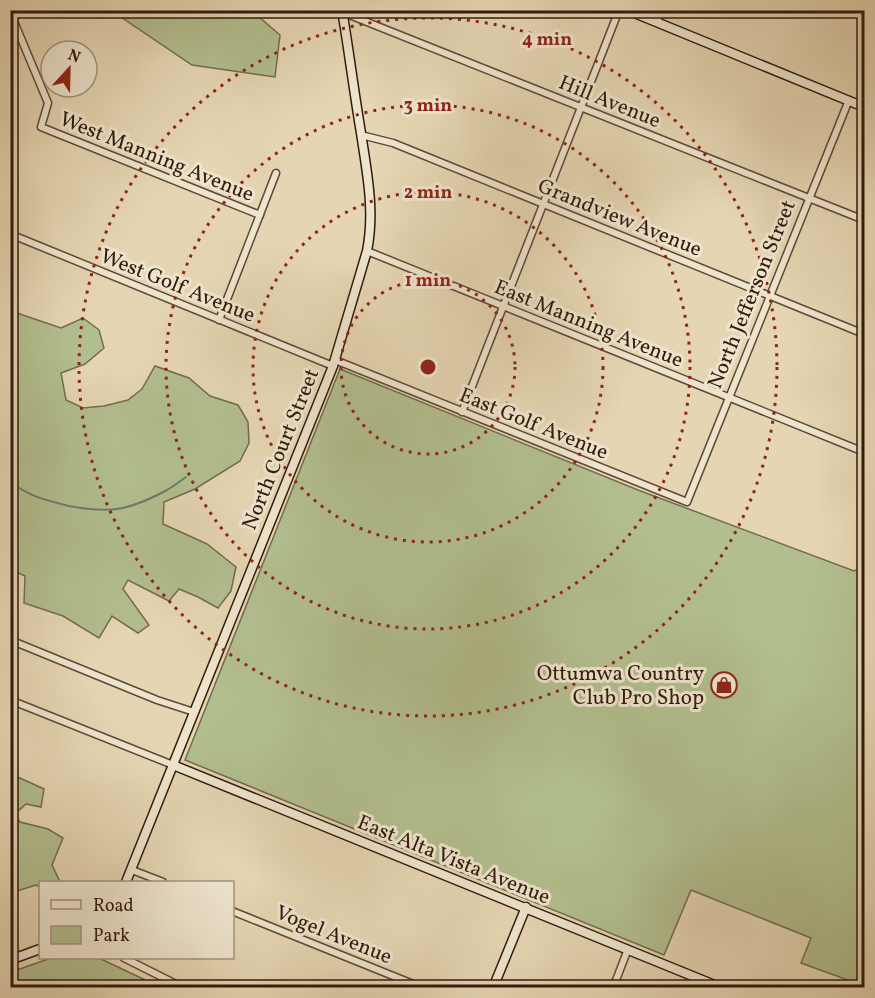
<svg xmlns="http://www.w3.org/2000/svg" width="875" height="998" viewBox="0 0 875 998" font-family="Vollkorn,serif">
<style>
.green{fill:#b2be8e;stroke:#726c4d;stroke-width:1.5}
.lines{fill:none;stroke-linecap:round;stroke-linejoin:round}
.stream{stroke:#6e796b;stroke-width:2}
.street-casing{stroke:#5f4936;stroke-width:9}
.secondary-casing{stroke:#321a0c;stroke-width:11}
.street{stroke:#eee4cd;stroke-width:6}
.secondary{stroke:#eee4cd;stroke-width:8}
.ring{fill:none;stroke:#8f2418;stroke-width:3;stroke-dasharray:3 6}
.labels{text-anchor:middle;stroke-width:6;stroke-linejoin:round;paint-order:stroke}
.street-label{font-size:21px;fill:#321a0c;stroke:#eee4cd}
.poi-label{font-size:21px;fill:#321a0c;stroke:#eee4cd;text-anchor:end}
.centre{fill:#8f2418;stroke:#eee4cd;stroke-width:3}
.ring-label{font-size:18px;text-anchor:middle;font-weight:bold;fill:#8f2418;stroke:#eee4cd;stroke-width:6;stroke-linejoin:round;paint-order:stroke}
</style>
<rect width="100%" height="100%" fill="#e5d5b2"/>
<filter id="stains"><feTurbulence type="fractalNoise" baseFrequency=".00333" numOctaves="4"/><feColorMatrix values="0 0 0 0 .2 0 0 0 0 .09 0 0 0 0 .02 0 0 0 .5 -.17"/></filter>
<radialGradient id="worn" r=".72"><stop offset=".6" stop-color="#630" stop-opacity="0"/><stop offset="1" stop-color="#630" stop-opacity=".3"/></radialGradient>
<g class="green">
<polygon points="112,11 252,11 280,35 275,77 192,65"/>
<polygon points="11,311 61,328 83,318 99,330 104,348 85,364 61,373 66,400 83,408 104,406 128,400 142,389 155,366 189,378 210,396 238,405 248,422 249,443 240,461 195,489 164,502 163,524 207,544 236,567 231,591 218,608 198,597 179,589 169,601 128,580 123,589 149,625 138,633 112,616 99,638 63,616 24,603 25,576 10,569"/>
<polygon points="340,369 638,490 854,571 864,566 864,986 801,963 811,938 691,890 664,955 185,760"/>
<polygon points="11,774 44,789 41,807 26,804 15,814 20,822 48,829 63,838 52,865 60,882 40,882 40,887 36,885 11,893"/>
<polygon points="51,958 99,958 160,987 11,987 11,972"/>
</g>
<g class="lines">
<path class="stream" d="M10 482C31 497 45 500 69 506 111 514 130 510 167 490 174 486 180 481 186 477"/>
<g class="street-casing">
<g id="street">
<polyline points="10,12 48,103 41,127 260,215"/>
<polyline points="342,12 864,220"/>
<polyline points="657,22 661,10"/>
<polyline points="361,135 393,143 864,334"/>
<polyline points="10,234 333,366"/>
<polyline points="367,251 864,452"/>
<polyline points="219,320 276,173"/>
<polyline points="335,360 687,502 849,100"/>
<polyline points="462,412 619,10"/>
<polyline points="10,640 157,700 194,712"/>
<polyline points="10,700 173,765"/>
<polyline points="132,870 163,882"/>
<polyline points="232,911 423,988"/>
<polyline points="124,958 184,988"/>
<polyline points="613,988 628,949"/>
</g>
</g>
<g class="secondary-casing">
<g id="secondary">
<polyline points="627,10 864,107"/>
<polyline points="173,765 722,988"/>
<path d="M126 882 333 366 367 251C375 211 367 173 361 133 354 92 349 51 342 10"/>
<polyline points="10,960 40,949"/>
<polyline points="493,988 526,907"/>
</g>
</g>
<use href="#street" class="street"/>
<use href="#secondary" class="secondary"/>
</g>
<g class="ring">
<circle cx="428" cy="367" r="87"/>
<circle cx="428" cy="367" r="175"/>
<circle cx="428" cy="367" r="262"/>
<circle cx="428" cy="367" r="349"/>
</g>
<defs>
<g id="shop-ring" transform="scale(1.35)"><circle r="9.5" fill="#eee4cd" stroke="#8f2418" stroke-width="1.5"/><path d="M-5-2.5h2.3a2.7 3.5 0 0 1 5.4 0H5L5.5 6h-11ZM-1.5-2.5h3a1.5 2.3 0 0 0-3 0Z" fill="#8f2418"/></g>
</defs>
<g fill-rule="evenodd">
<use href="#shop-ring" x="724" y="685"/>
</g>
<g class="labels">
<g class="street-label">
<text transform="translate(610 101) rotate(22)" y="7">Hill Avenue</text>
<text transform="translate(157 156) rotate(22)" y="7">West Manning Avenue</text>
<text transform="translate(620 217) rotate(22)" y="7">Grandview Avenue</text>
<text transform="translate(178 285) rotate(22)" y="7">West Golf Avenue</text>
<text transform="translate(751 294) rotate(-68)" y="7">North Jefferson Street</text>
<text transform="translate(589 323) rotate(22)" y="7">East Manning Avenue</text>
<text transform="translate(534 423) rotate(22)" y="7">East Golf Avenue</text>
<text transform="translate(280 449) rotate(-68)" y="7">North Court Street</text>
<text transform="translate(454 859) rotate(22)" y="7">East Alta Vista Avenue</text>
<text transform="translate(334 934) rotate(22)" y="7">Vogel Avenue</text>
</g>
<g class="poi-label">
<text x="704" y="680">Ottumwa Country<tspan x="704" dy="24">Club Pro Shop</tspan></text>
</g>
</g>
<circle cx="428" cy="367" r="9" class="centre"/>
<g class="ring-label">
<text x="547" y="45">4 min</text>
<text x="428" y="111">3 min</text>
<text x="428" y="198">2 min</text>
<text x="428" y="286">1 min</text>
</g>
<rect width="875" height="998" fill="none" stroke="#e5d5b2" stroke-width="36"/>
<rect x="12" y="12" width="851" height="974" fill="none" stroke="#321a0c" stroke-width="3"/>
<rect x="18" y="18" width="839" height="962" fill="none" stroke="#321a0c" stroke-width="1.5"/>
<rect x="39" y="881" width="195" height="78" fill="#eee4cd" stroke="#a39380" stroke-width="1.5"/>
<rect x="51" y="900" width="30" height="9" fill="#eee4cd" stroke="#a39380" stroke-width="1.5"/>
<text x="93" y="911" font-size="18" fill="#321a0c">Road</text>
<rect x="51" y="926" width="30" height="18" fill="#b2be8e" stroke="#a39380" stroke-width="1.5"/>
<text x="93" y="941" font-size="18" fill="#321a0c">Park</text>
<g transform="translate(69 69) rotate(22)"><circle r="28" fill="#eee4cd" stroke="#a39380" stroke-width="1.5"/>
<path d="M0-4.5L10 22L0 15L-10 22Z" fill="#8f2418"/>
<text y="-9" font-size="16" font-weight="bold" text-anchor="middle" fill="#321a0c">N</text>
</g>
<rect width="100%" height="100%" filter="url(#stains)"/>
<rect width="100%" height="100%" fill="url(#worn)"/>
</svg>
